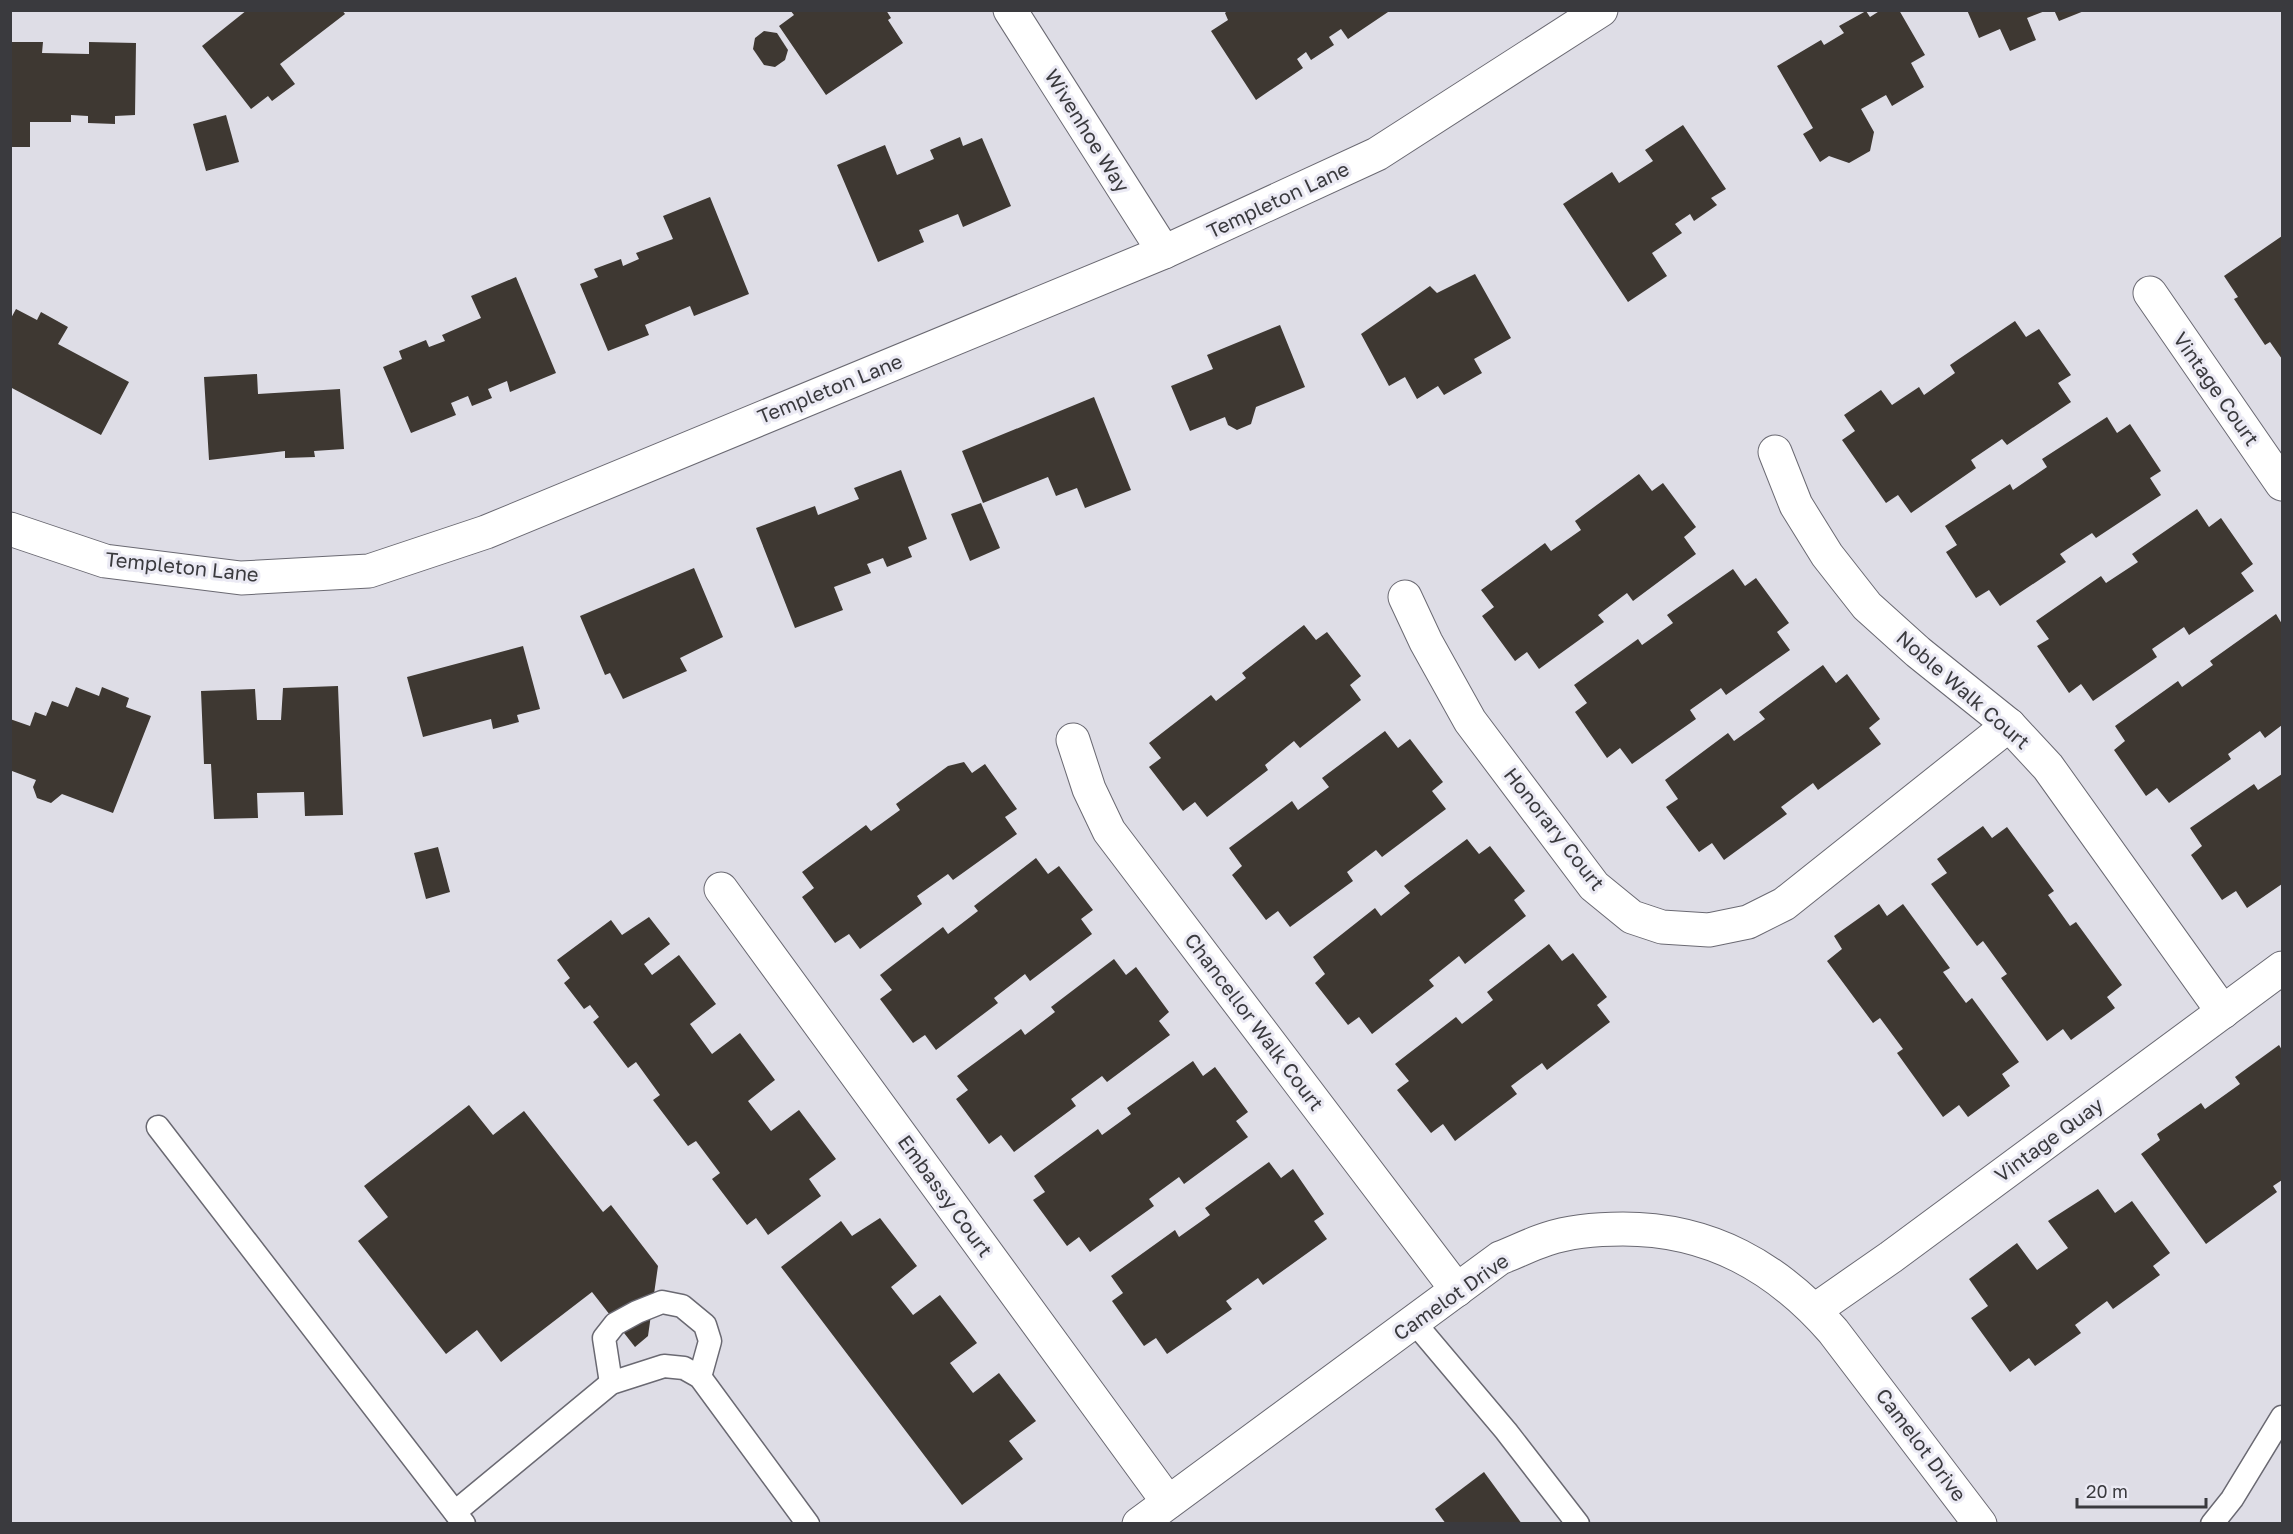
<svg xmlns="http://www.w3.org/2000/svg" width="2293" height="1534" viewBox="0 0 2293 1534" font-family="'Golos Text',sans-serif">
<style>
.building{fill:#3e3832}
.lines{fill:none;stroke-linecap:round;stroke-linejoin:round}
.service-casing{stroke:#6a6972;stroke-width:25}
.minor-casing{stroke:#6a6972;stroke-width:35}
.service{stroke:#fff;stroke-width:22}
.minor{stroke:#fff;stroke-width:33}
.labels{text-anchor:middle;stroke-width:6;stroke-linejoin:round;paint-order:stroke}
.street-label{font-size:20px;fill:#3a3a3e;stroke:#ebeaf4}
</style>
<rect width="100%" height="100%" fill="#dedde6"/>
<g class="building">
<polygon points="247,10 342,10 345,14 280,64 295,84 272,101 268,96 251,109 202,46"/>
<polygon points="790,10 886,10 891,18 888,20 903,43 826,95 779,26 794,15"/>
<polygon points="1228,10 1391,10 1348,39 1341,29 1329,37 1334,45 1311,60 1306,52 1297,59 1303,68 1256,100 1211,31 1228,20 1225,13"/>
<polygon points="1881,10 1899,10 1925,55 1911,63 1924,87 1892,106 1886,95 1861,109 1874,132 1870,151 1849,163 1829,156 1820,162 1803,134 1813,128 1777,66 1821,40 1824,45 1844,33 1839,26 1866,11 1870,17"/>
<polygon points="1967,10 2045,10 2045,11 2027,18 2036,40 2010,51 2000,29 1979,38"/>
<polygon points="2054,10 2084,10 2084,11 2059,21"/>
<polygon points="764,31 777,33 788,50 785,60 775,67 764,65 753,49 755,38"/>
<polygon points="10,42 43,42 42,53 89,54 89,42 136,43 135,115 115,116 115,124 88,123 88,116 71,115 71,122 30,122 30,147 10,147"/>
<polygon points="226,115 239,162 206,171 193,124"/>
<polygon points="1683,125 1726,189 1711,198 1717,205 1694,221 1690,214 1675,224 1682,233 1652,253 1667,276 1628,302 1563,204 1612,172 1619,183 1653,161 1645,150"/>
<polygon points="960,137 963,146 982,138 1011,206 963,227 958,214 919,230 924,242 878,262 837,165 885,145 897,175 934,159 930,150"/>
<polygon points="710,197 749,294 694,316 690,306 645,325 649,335 608,351 580,284 598,277 594,269 621,259 623,266 639,259 636,253 673,239 663,216"/>
<polygon points="2282,236 2282,359 2270,342 2265,345 2234,299 2238,297 2224,276"/>
<polygon points="1475,274 1511,338 1474,359 1482,373 1444,395 1438,386 1417,399 1405,377 1389,386 1361,334 1430,286 1437,293"/>
<polygon points="516,277 556,373 510,392 507,381 488,389 492,398 472,406 468,396 451,403 456,415 411,433 383,367 402,359 399,351 426,340 429,347 445,341 442,335 481,318 471,296"/>
<polygon points="16,309 37,320 41,312 68,327 58,344 129,382 101,435 10,387 10,320"/>
<polygon points="2015,321 2026,337 2039,329 2071,375 2058,383 2071,402 2007,445 2002,439 1971,460 1976,468 1911,513 1898,495 1886,503 1842,440 1855,431 1844,415 1881,390 1892,405 1919,387 1924,395 1955,373 1950,365"/>
<polygon points="1280,325 1305,387 1256,407 1251,424 1237,430 1228,425 1225,417 1190,431 1171,386 1213,369 1207,355"/>
<polygon points="257,374 258,394 340,389 344,449 314,451 315,457 285,458 285,451 209,460 204,377"/>
<polygon points="1094,397 1131,490 1085,508 1077,488 1056,496 1048,477 983,503 962,451"/>
<polygon points="2107,417 2117,433 2130,424 2161,471 2150,478 2161,495 2096,538 2092,533 2060,554 2066,562 2000,606 1989,590 1976,598 1946,552 1957,545 1945,526 2010,484 2013,490 2047,467 2042,459"/>
<polygon points="901,470 927,539 908,547 912,557 887,567 883,558 867,564 871,573 834,587 843,610 795,628 756,528 815,506 818,515 859,499 854,488"/>
<polygon points="1639,474 1652,491 1663,483 1696,527 1684,537 1696,554 1633,601 1627,593 1598,615 1604,622 1539,669 1527,652 1515,661 1482,616 1494,607 1481,590 1545,543 1551,551 1581,530 1575,521"/>
<polygon points="981,503 1000,548 970,561 951,514"/>
<polygon points="2197,509 2209,527 2221,518 2253,564 2241,573 2254,591 2189,635 2184,627 2152,649 2157,657 2093,701 2081,684 2069,693 2037,646 2049,639 2036,621 2101,576 2106,583 2138,562 2132,554"/>
<polygon points="694,568 723,637 680,658 687,671 623,699 610,673 605,675 580,616"/>
<polygon points="1733,569 1745,586 1756,578 1789,623 1777,632 1790,650 1726,695 1721,688 1690,710 1696,719 1632,764 1620,748 1607,758 1575,712 1587,703 1574,685 1638,639 1642,645 1673,623 1667,615"/>
<polygon points="2276,614 2282,624 2282,725 2265,738 2260,731 2228,754 2231,759 2169,803 2157,788 2146,796 2114,750 2125,741 2115,726 2178,681 2182,687 2213,665 2210,661"/>
<polygon points="1304,625 1316,640 1327,632 1361,676 1350,685 1361,700 1300,748 1294,741 1265,765 1268,770 1207,817 1195,802 1183,811 1149,767 1161,758 1149,743 1211,695 1216,701 1246,678 1242,673"/>
<polygon points="523,646 540,709 517,715 519,722 493,729 491,719 423,737 407,677"/>
<polygon points="1823,665 1836,683 1847,674 1880,719 1869,728 1881,744 1818,790 1813,783 1781,807 1787,814 1724,860 1712,843 1699,852 1666,807 1678,799 1665,780 1728,733 1734,741 1765,719 1759,712"/>
<polygon points="338,686 343,815 305,816 304,792 257,793 258,818 214,819 211,764 204,764 201,691 255,689 257,720 281,720 283,688"/>
<polygon points="76,687 99,696 102,687 129,698 126,707 151,716 113,813 62,794 51,803 37,798 33,787 36,780 12,771 10,775 10,719 30,726 35,712 46,716 52,701 68,707"/>
<polygon points="1385,731 1398,748 1410,739 1443,782 1432,791 1446,809 1382,857 1376,850 1347,872 1353,881 1290,927 1278,911 1266,920 1232,875 1242,866 1229,848 1292,801 1298,810 1329,787 1322,778"/>
<polygon points="964,762 972,773 985,764 1017,809 1005,817 1017,834 953,880 948,874 917,896 922,904 860,949 849,934 835,943 802,897 814,888 802,872 866,825 871,831 900,810 896,804 948,766"/>
<polygon points="2282,774 2282,884 2247,908 2236,891 2222,900 2191,855 2202,846 2190,828 2254,784 2258,790"/>
<polygon points="1983,826 1992,838 2007,827 2054,891 2048,895 2070,926 2076,922 2122,985 2107,997 2115,1008 2071,1040 2063,1029 2047,1041 2001,978 2007,974 1983,941 1977,946 1931,884 1947,873 1937,859"/>
<polygon points="1467,839 1479,854 1490,846 1525,891 1514,900 1526,916 1465,964 1459,956 1429,980 1434,986 1372,1034 1359,1017 1348,1025 1315,983 1325,974 1313,957 1375,908 1381,916 1410,893 1404,886"/>
<polygon points="438,847 450,892 426,899 414,853"/>
<polygon points="1036,858 1048,874 1059,866 1093,910 1081,919 1092,934 1030,981 1025,974 994,998 998,1003 936,1050 925,1035 913,1043 880,999 892,990 880,975 943,927 948,934 978,911 974,906"/>
<polygon points="1879,904 1887,916 1903,904 1950,968 1943,972 1966,1003 1972,998 2019,1062 2002,1074 2010,1086 1968,1117 1959,1105 1943,1117 1897,1053 1903,1049 1880,1018 1873,1023 1827,961 1842,949 1834,936"/>
<polygon points="649,917 670,944 644,964 652,975 679,955 716,1004 690,1024 712,1054 740,1033 775,1080 748,1101 771,1131 799,1110 836,1159 809,1179 821,1196 768,1235 756,1218 747,1225 712,1179 720,1173 696,1141 688,1146 653,1100 660,1095 636,1062 628,1068 593,1022 599,1017 590,1005 584,1009 564,983 570,978 557,960 611,920 622,935"/>
<polygon points="1549,944 1562,961 1573,953 1607,997 1597,1005 1610,1022 1547,1070 1542,1063 1511,1086 1517,1094 1455,1141 1443,1124 1431,1133 1397,1090 1409,1081 1395,1064 1456,1017 1462,1024 1493,1000 1487,992"/>
<polygon points="1114,959 1126,975 1136,967 1169,1012 1159,1021 1170,1035 1107,1082 1102,1076 1071,1099 1076,1106 1014,1152 1001,1135 989,1144 956,1099 968,1090 957,1076 1021,1029 1025,1035 1055,1012 1051,1007"/>
<polygon points="2279,1045 2282,1050 2282,1180 2273,1186 2277,1192 2206,1244 2141,1154 2160,1140 2157,1134 2201,1103 2205,1109 2240,1084 2235,1077"/>
<polygon points="1193,1061 1203,1076 1215,1067 1248,1112 1236,1121 1248,1137 1184,1184 1179,1177 1149,1199 1154,1206 1090,1252 1079,1237 1067,1246 1033,1200 1045,1192 1034,1176 1098,1129 1102,1135 1131,1114 1127,1108"/>
<polygon points="469,1105 493,1135 524,1111 603,1212 611,1205 658,1266 648,1336 635,1347 592,1292 501,1362 477,1330 446,1354 358,1241 388,1217 364,1186"/>
<polygon points="1269,1162 1281,1178 1293,1169 1324,1214 1314,1221 1327,1239 1263,1285 1258,1278 1226,1301 1232,1309 1167,1354 1156,1338 1144,1346 1112,1301 1123,1293 1111,1276 1175,1230 1179,1237 1210,1215 1205,1208"/>
<polygon points="2098,1189 2115,1213 2132,1201 2170,1253 2153,1266 2160,1275 2113,1309 2107,1301 2075,1325 2081,1333 2035,1366 2029,1358 2010,1372 1971,1318 1988,1306 1969,1279 2017,1243 2037,1270 2068,1248 2048,1221"/>
<polygon points="880,1218 917,1266 891,1287 910,1311 913,1315 940,1295 977,1343 950,1363 973,1393 999,1373 1036,1421 1009,1441 1023,1459 962,1505 781,1267 841,1221 852,1236"/>
<polygon points="1484,1472 1522,1524 1446,1524 1435,1509"/>
</g>
<g class="lines">
<g class="service-casing">
<g id="service">
<polyline points="158,1127 464,1524"/>
<polyline points="1414,1322 1506,1431 1578,1524"/>
<polyline points="611,1383 604,1338 615,1324 637,1312 662,1302 682,1306 705,1325 710,1341 700,1377"/>
<polyline points="455,1512 611,1383 664,1366 684,1368 700,1377 808,1524"/>
<polyline points="2212,1524 2232,1499 2282,1417"/>
</g>
</g>
<g class="minor-casing">
<g id="minor">
<polyline points="1010,10 1164,252"/>
<polyline points="2150,293 2282,484"/>
<polyline points="1775,452 1796,505 1827,555 1867,606 1918,652 2009,725 2048,767 2223,1012"/>
<polyline points="10,529 105,561 241,578 369,571 486,532 1164,252 1377,154 1601,10"/>
<polyline points="1405,597 1426,642 1470,721 1594,886 1632,917 1662,927 1709,930 1748,922 1784,904 2009,725"/>
<polyline points="1073,740 1089,789 1109,831 1457,1290"/>
<polyline points="721,889 1168,1502"/>
<polyline points="1815,1310 1891,1257 2282,968"/>
<path d="M1139 1524 1500 1258C1516 1252 1531 1244 1547 1239 1571 1231 1598 1229 1623 1229 1710 1229 1777 1267 1833 1331L1980 1524"/>
</g>
</g>
<use href="#service" class="service"/>
<use href="#minor" class="minor"/>
</g>
<g class="labels">
<g class="street-label">
<text transform="translate(1087 131) rotate(58)" y="7">Wivenhoe Way</text>
<text transform="translate(1278 200) rotate(-25)" y="7">Templeton Lane</text>
<text transform="translate(830 389) rotate(-22)" y="7">Templeton Lane</text>
<text transform="translate(2216 389) rotate(55)" y="7">Vintage Court</text>
<text transform="translate(182 567) rotate(6)" y="7">Templeton Lane</text>
<text transform="translate(1963 690) rotate(41)" y="7">Noble Walk Court</text>
<text transform="translate(1554 829) rotate(52)" y="7">Honorary Court</text>
<text transform="translate(1254 1022) rotate(53)" y="7">Chancellor Walk Court</text>
<text transform="translate(2049 1140) rotate(-36)" y="7">Vintage Quay</text>
<text transform="translate(945 1196) rotate(54)" y="7">Embassy Court</text>
<text transform="translate(1451 1297) rotate(-35)" y="7">Camelot Drive</text>
<text transform="translate(1921 1445) rotate(53)" y="7">Camelot Drive</text>
</g>
</g>
<rect width="2293" height="1534" fill="none" stroke="#3a3a3e" stroke-width="24"/>
<path d="M2077 1498v9h129v-9" fill="none" stroke="#3a3a3e" stroke-width="3"/>
<text x="2086" y="1498" font-size="18" fill="#3a3a3e" stroke="#ebeaf4" stroke-width="4.5" paint-order="stroke">20 m</text>
</svg>
